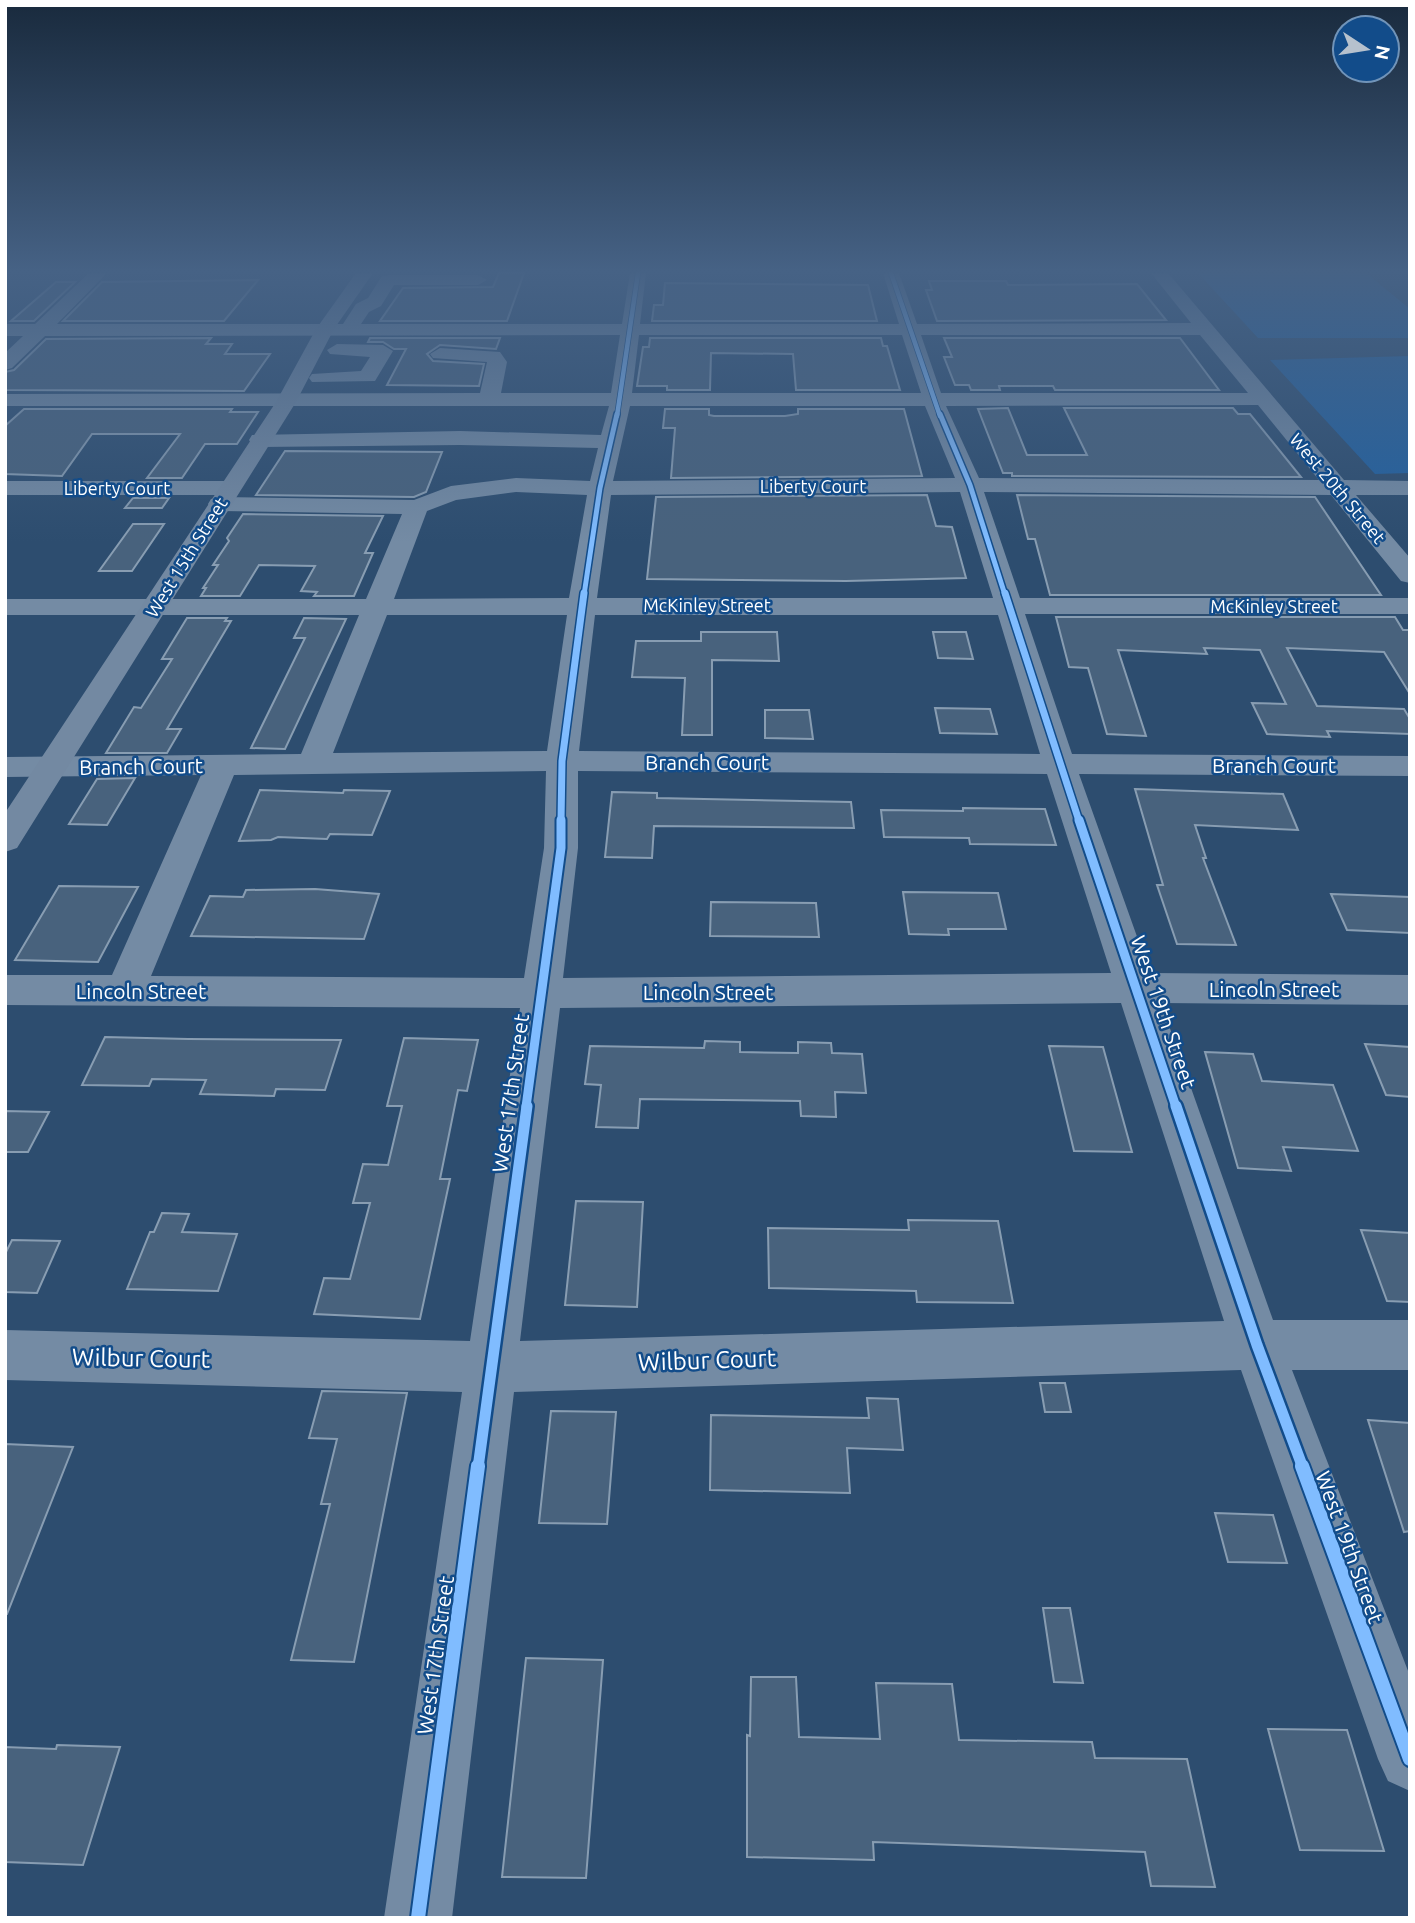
<svg xmlns="http://www.w3.org/2000/svg" width="1415" height="1923" font-family="Ubuntu,sans-serif">
	<rect width="100%" height="100%" fill="#2d4d6f"/>
	<!-- green -->
	<path fill="#2261a0" d="M1198,273H1366L1410,309V338H1258Z
		M1410,356V473L1375,474L1270,360Z"/>
	<!-- building -->
	<path fill="#48627d" stroke="#889db2" stroke-width="2" d="M499,273H524L507,321H380L403,288L493,287Z
		M258,280L224,321H63L102,282Z
		M929,281H1006L1008,285L1137,284L1166,320L937,321L926,290H932Z
		M56,282H75L34,321H11Z
		M665,283L868,285L877,321H652L654,305H663Z
		M211,338L206,344H232L225,354H270L244,391L5,390V372L14,370L46,339Z
		M370,338H500L496,349L440,345L427,354L433,361L484,364L479,386L387,385L406,349H394L383,342H368Z
		M650,338H881L883,346H887L900,390H796L793,354L711,353L710,390H667V386H637L643,347H649Z
		M944,338H1180L1219,390H1055L1053,386H999L1000,390H971L969,385H955L944,357H952Z
		M1008,408L1027,455H1087L1064,408H1233L1238,414H1250L1301,477L1012,476V473H1003L978,409Z
		M24,409H232L230,412H258L237,444H205L182,478H147L180,434H92L62,476L5,474V426Z
		M665,409H709V415L714,416H785L798,414V409H904L922,476L671,478L675,428H663Z
		M285,451L442,452L426,492L414,497L256,495Z
		M927,495L936,526L952,527L966,578L846,581L647,579L656,497Z
		M1017,495L1315,497L1381,595H1050L1035,539H1028Z
		M133,498H169L162,508H125Z
		M243,514L383,516L365,553H373L354,596H314L317,592L301,591L315,566L259,565L240,596H201L206,588H203L218,565H213L229,541L227,538Z
		M133,524H164L132,571H99Z
		M1056,617H1395L1403,630H1410V694L1384,652L1287,648L1317,706L1404,709L1410,719V734L1327,731L1330,737L1267,734L1252,703L1286,704L1260,650L1204,648L1207,654L1118,650L1146,736L1107,734L1088,668L1069,667Z
		M187,618H227L225,621H231L167,729H181L167,753H106L134,707L141,708L172,659H162Z
		M304,618L346,619L285,749L251,748L305,638H294Z
		M701,632H777L779,661L712,660V735H682L685,678L632,677L636,641H701Z
		M933,632H966L973,659L938,658Z
		M935,708L990,709L997,734L940,733Z
		M765,710H809L813,739L765,738Z
		M135,778L107,825L69,824L97,779Z
		M1135,789L1283,794L1298,830L1195,825L1206,858H1203L1236,945L1177,944L1157,885H1163Z
		M260,790L343,793L344,790L390,791L372,835L330,834L327,839L278,837L271,840L239,841Z
		M612,792L657,793V798L851,802L854,828L654,826L652,858L605,857Z
		M963,808L1045,809L1056,845L970,844L969,838L884,837L881,810L963,811Z
		M59,886L138,887L98,962L15,960Z
		M315,889L379,894L364,939L191,936L210,896L243,897L246,890Z
		M903,892L998,893L1006,929H948L949,935L909,934Z
		M1331,894L1410,897V933L1347,930Z
		M711,902L816,903L819,937L710,936Z
		M105,1037L188,1039L341,1040L325,1090L276,1089L274,1096L200,1094L206,1080L152,1079L149,1086L82,1085Z
		M404,1038L478,1040L467,1091L458,1090L440,1179H450L420,1319L314,1314L324,1278L350,1279L370,1203H353L363,1164L388,1165L402,1106H387Z
		M705,1041L740,1042V1052L798,1053V1042L831,1043L832,1053L862,1054L866,1093L835,1092L836,1117L801,1116L800,1101L640,1099L638,1128L596,1127L601,1085L585,1084L590,1046L704,1048Z
		M1365,1044L1410,1047V1097L1386,1095Z
		M1049,1046L1103,1047L1132,1152L1074,1151Z
		M1205,1052L1253,1054L1262,1081L1333,1085L1358,1151L1283,1147L1291,1171L1238,1168Z
		M5,1111L49,1112L28,1152H5Z
		M576,1201L643,1202L637,1307L565,1305Z
		M162,1213L189,1214L182,1232L237,1234L218,1291L127,1289L150,1232H154Z
		M908,1220L998,1221L1013,1303L917,1302L916,1291L769,1288L768,1228L909,1230Z
		M1361,1230L1410,1233V1302L1387,1301Z
		M12,1240L60,1241L37,1293L5,1292V1254Z
		M1040,1383H1065L1071,1412H1045Z
		M322,1391L407,1393L354,1662L291,1660L330,1504H321L337,1439L309,1438Z
		M867,1398L898,1399L903,1450L847,1448L850,1493L710,1490L711,1415L869,1418Z
		M551,1411L616,1412L607,1524L539,1523Z
		M1368,1420L1410,1423V1531L1404,1532Z
		M5,1444L73,1447L7,1614H5Z
		M1215,1513L1273,1515L1287,1563L1228,1562Z
		M1043,1608H1070L1083,1683L1054,1682Z
		M526,1658L603,1660L586,1878L502,1877Z
		M751,1677H796L799,1737L880,1739L876,1683L952,1684L959,1740L1092,1742L1095,1758L1187,1759L1215,1887L1151,1886L1145,1852L873,1842L874,1860L747,1857V1735L750,1736Z
		M1268,1729L1347,1730L1384,1851L1300,1850Z
		M57,1745L120,1747L83,1865L5,1862V1747L56,1749Z"/>
	<g fill="none" stroke-linecap="round" stroke-linejoin="round">
		<!-- minor -->
		<path fill="#748ba4" fill-rule="evenodd" d="M89,273H107L57,324H343L356,304L368,298L382,276L388,275H478L487,280L478,285H394L381,306L369,312L361,324H622L630,273H646L640,324H899L883,273H899L917,324L1191,323L1151,273H1168L1344,480L1410,481V495H1356L1410,558V583L1401,581L1331,495L984,492L1020,598H1410V614H1025L1072,754L1410,756V776L1079,774L1150,973L1410,975V1005L1161,1003L1273,1320H1410V1370H1292L1410,1676V1791L1388,1781L1378,1759L1241,1370L514,1392L452,1918H384L462,1392L5,1380V1330L470,1341L520,1008L5,1005V975H112L201,775L5,777V757L301,754L359,615H5V599H366L402,514L220,511L211,509L208,504L211,499L220,497L414,500L451,486L516,478L590,481L598,448L460,445L260,447L252,445L249,440L252,435L460,431L601,435L609,406H5V394L480,393L487,362L433,358L430,354L440,348L500,352L507,362L501,393H611L620,335L45,336L12,368L5,370V353L23,336H5V324H35ZM639,335H902L921,393H632ZM921,335H1200L1248,393H941ZM1258,405L1319,480L979,478L946,406ZM630,406H925L955,478L613,481ZM516,492L587,495L569,598L394,599L427,511L456,500ZM960,492L993,598H597L611,495ZM387,615H567L547,751L333,753ZM595,615H998L1040,754L579,751ZM546,771L544,848L524,978L151,976L234,775ZM578,771L1047,774L1111,973L563,978L578,848ZM1121,1003L1224,1321L520,1341L560,1008Z
			M337,344L383,345L393,351L375,381L312,382L309,378L312,374L361,371L370,357L330,354L327,350Z
			M5,481H229L237,483L241,488L237,493L229,495H5Z"/>
		<!-- major -->
		<path fill="#7389a2" fill-rule="evenodd" d="M356,273H373L334,329L296,402L17,848L5,852V813L276,402L316,329Z"/>
		<!-- cycleway-far5 casing -->
		<g stroke="#124c8a" stroke-width="6">
			<path id="cycleway-far5" d="M891,273L940,416
				M617,416L638,273"/>
		</g>
		<!-- cycleway-far4 casing -->
		<g stroke="#124c8a" stroke-width="8">
			<path id="cycleway-far4" d="M940,414L970,485L1005,595
				M584,595L600,488L617,414"/>
		</g>
		<!-- cycleway-far3 casing -->
		<g stroke="#124c8a" stroke-width="10">
			<path id="cycleway-far3" d="M1005,593L1079,821
				M561,821L562,761L584,593"/>
		</g>
		<!-- cycleway-far2 casing -->
		<g stroke="#124c8a" stroke-width="13">
			<path id="cycleway-far2" d="M1079,820L1176,1107
				M526,1107L561,848V820"/>
		</g>
		<!-- cycleway-far1 casing -->
		<g stroke="#124c8a" stroke-width="16">
			<path id="cycleway-far1" d="M1176,1106L1257,1345L1303,1468
				M478,1468L527,1106"/>
		</g>
		<!-- cycleway casing -->
		<g stroke="#124c8a" stroke-width="18">
			<path id="cycleway" d="M1302,1466L1410,1759
				M418,1918L478,1466"/>
		</g>
		<!-- cycleway-far5 -->
		<use href="#cycleway-far5" stroke="#80bcff" stroke-width="4.5"/>
		<!-- cycleway-far4 -->
		<use href="#cycleway-far4" stroke="#80bcff" stroke-width="5"/>
		<!-- cycleway-far3 -->
		<use href="#cycleway-far3" stroke="#80bcff" stroke-width="7"/>
		<!-- cycleway-far2 -->
		<use href="#cycleway-far2" stroke="#80bcff" stroke-width="9"/>
		<!-- cycleway-far1 -->
		<use href="#cycleway-far1" stroke="#80bcff" stroke-width="11"/>
		<!-- cycleway -->
		<use href="#cycleway" stroke="#80bcff" stroke-width="14"/>
	</g>
	<!-- sky -->
	<linearGradient id="sky" x2="0" y2="1"><stop stop-color="#192a3d"/><stop offset="0.5" stop-color="#466285"/><stop offset="1" stop-color="#466285" stop-opacity="0"/></linearGradient>
	<rect width="1415" height="542" fill="url(#sky)"/>
	<g text-anchor="middle" dominant-baseline="central" stroke-width="5" stroke-linejoin="round" paint-order="stroke">
		<!-- far-street labels -->
		<g font-size="18" fill="#fff" stroke="#124c8a">
			<text x="813" y="486">Liberty Court</text>
			<text x="117" y="488">Liberty Court</text>
			<text transform="translate(1338 488) rotate(50)">West 20th Street</text>
			<text transform="translate(186 557) rotate(-58)">West 15th Street</text>
			<text x="707" y="605">McKinley Street</text>
			<text x="1274" y="606">McKinley Street</text>
		</g>
		<!-- street labels -->
		<g font-size="21" fill="#fff" stroke="#124c8a">
			<text x="707" y="762">Branch Court</text>
			<text x="1274" y="765">Branch Court</text>
			<text transform="translate(141 766) rotate(-1)">Branch Court</text>
			<text x="1274" y="989">Lincoln Street</text>
			<text x="141" y="991">Lincoln Street</text>
			<text x="708" y="992">Lincoln Street</text>
			<text transform="translate(1164 1012) rotate(71)">West 19th Street</text>
			<text transform="translate(510 1093) rotate(-82)">West 17th Street</text>
			<text transform="translate(1350 1547) rotate(70)">West 19th Street</text>
			<text transform="translate(435 1655) rotate(-82)">West 17th Street</text>
		</g>
		<!-- near-street labels -->
		<g font-size="24" fill="#fff" stroke="#124c8a">
			<text transform="translate(141 1358) rotate(1)">Wilbur Court</text>
			<text transform="translate(707 1360) rotate(-2)">Wilbur Court</text>
		</g>
	</g>
	<!-- border -->
	<rect width="1415" height="1923" fill="none" stroke="#ffffff" stroke-width="14"/>
	<!-- north arrow -->
	<g transform="translate(1366 49) rotate(102)"><circle r="33" fill="#124c8a" stroke="#7194b9" stroke-width="2"/>
	<path d="M0-5L12 26L0 18L-12 26Z" fill="#b6c1cd"/>
	<text y="-10" font-size="19" font-weight="bold" text-anchor="middle" fill="#ffffff">N</text>
	</g>
</svg>
